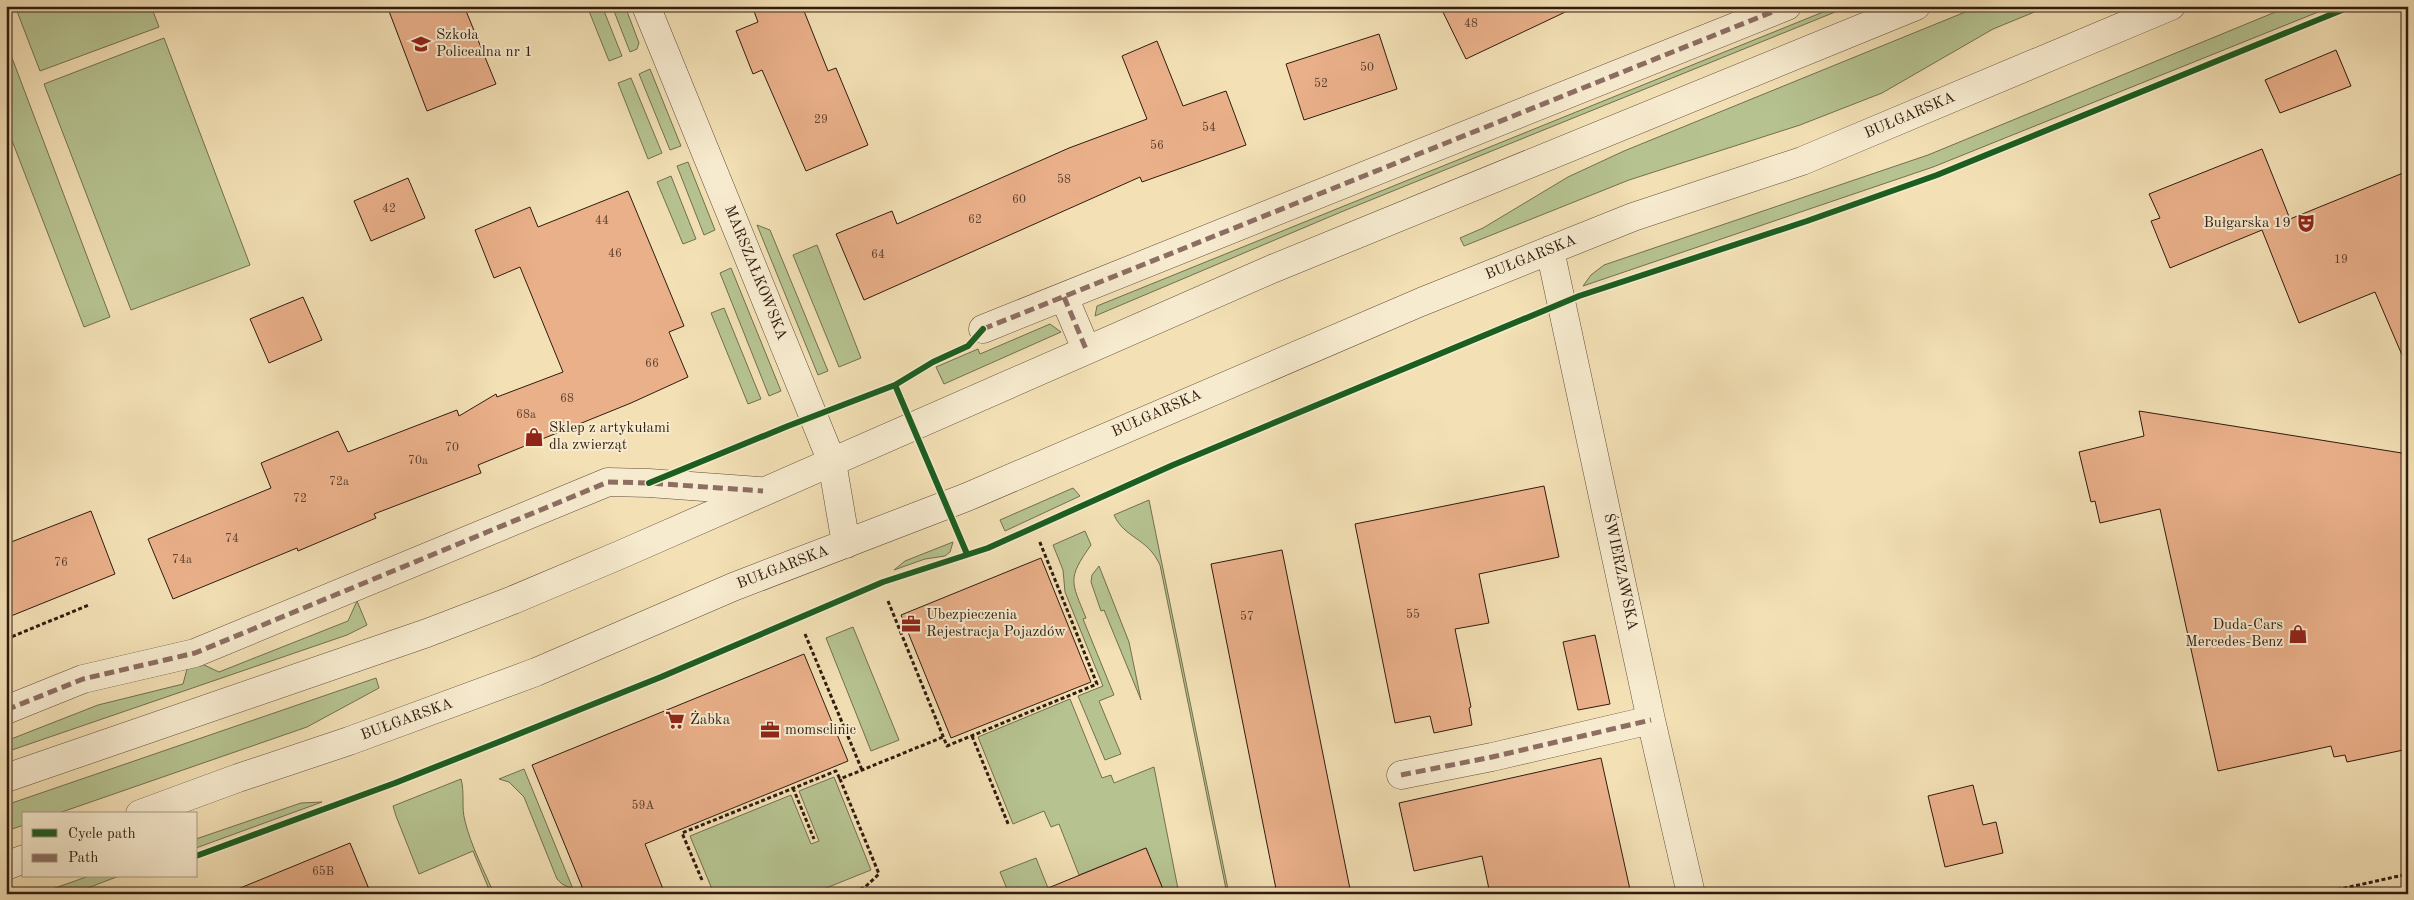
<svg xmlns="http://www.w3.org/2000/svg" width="2414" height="900" font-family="'Old Standard TT',serif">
	<rect width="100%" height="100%" fill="#f3e0b5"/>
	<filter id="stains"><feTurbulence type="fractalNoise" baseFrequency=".004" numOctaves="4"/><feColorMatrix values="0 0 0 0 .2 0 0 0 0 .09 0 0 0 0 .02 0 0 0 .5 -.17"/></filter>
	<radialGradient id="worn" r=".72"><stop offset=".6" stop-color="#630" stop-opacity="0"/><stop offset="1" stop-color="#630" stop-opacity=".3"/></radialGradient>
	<!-- green -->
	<path fill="#b6c391" stroke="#736f50" d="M15,6H151L159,27L40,71Z
		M587,6H602L622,56L609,61Z
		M612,6H625L639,43L637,49L630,52Z
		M1838,6H1850L1341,212L1095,316L1097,306Z
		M1980,6H2049L1993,29L1882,93L1800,125L1629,180L1464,246L1460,238L1483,228L1568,177L1624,151Z
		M2290,6H2333L1933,167L1583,286L1591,275L1604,265L1928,155Z
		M164,38L250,265L131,310L44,84Z
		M6,42L110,317L84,327L6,125Z
		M650,69L681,146L670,150L639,74Z
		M631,78L662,153L648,159L618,83Z
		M688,162L715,230L704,235L677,166Z
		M671,176L696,239L683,244L657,182Z
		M757,225L770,230L828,371L818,375Z
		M817,245L861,358L839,367L793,255Z
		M731,268L781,391L769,396L720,273Z
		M724,308L761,399L748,404L711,313Z
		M1050,324L1061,332L944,384L936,367L978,349L980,354Z
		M1073,488L1080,496L1005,531L1000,520Z
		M1149,500L1229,894H1227L1160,565C1147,537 1125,539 1114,515Z
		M1085,531L1091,545C1067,579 1071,581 1086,618L1083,619L1114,695L1099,701L1121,754L1105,760L1078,696L1103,686L1065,592L1063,570L1053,545Z
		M953,542L950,552L945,556L925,559L894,570L905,561Z
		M1099,566L1129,642L1141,700L1104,610L1101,611L1091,582L1092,575Z
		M357,601L367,625L347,635L6,752V741L98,705L183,684L187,669L202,664L219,672L348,621Z
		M853,627L899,740L871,751L826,638Z
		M376,678L379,688L307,727L56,814H24V825L6,831V805Z
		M1070,699L1102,778L1111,775L1114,783L1154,767L1179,894H1165L1146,848L1079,875L1059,824L1051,827L1044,811L1013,824L978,737Z
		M524,769L573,889L562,884L557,879L524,797L509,782L499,779Z
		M834,777L871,870L811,894H714L690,836L791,795L811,844L819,841L799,791Z
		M461,779C465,793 461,807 465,821C471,846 484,870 494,894H491L473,851L419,874L396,816L393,806Z
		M322,802L196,848V839L301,803Z
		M1036,858L1048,888L1033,894H1009L1000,872Z
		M89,876H119L72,894H38Z"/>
	<!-- building -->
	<path fill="#eab08a" stroke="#301b10" d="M387,6H464L496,84L427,111Z
		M752,6H802L828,71L836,68L868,145L806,171L762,70L753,74L736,31L758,22Z
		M1440,6H1578L1466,59Z
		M1379,34L1397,89L1304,120L1286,64Z
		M1157,41L1183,106L1226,91L1246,145L1142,182L1140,177L864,300L836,234L892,211L897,224L1069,148L1147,119L1122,56Z
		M2336,50L2351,86L2280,113L2265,80Z
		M2262,149L2290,219L2408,171V369L2375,292L2299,323L2262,230L2170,268L2151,221L2160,218L2149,194Z
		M408,178L425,218L371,241L354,201Z
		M628,191L684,326L669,332L688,377L631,403L478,465L481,473L374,514L376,518L298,551L297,548L173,599L148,539L271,488L261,463L338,431L348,452L457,410L459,416L496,394L497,397L563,372L520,267L494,278L475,230L530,207L538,227Z
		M303,297L322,340L269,363L250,319Z
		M2139,411L2408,454V749L2347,762L2345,755L2334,757L2331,746L2218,771L2160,509L2100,523L2095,501L2091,502L2079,452L2144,436Z
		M1544,486L1559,557L1479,574L1489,623L1455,629L1471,707L1469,708L1472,725L1434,733L1430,716L1395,723L1355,524Z
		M91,511L115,574L6,618V544Z
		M1282,550L1351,894H1277L1211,564Z
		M1041,558L1091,682L951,738L901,615Z
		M1595,635L1610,704L1578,710L1563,642Z
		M804,654L848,761L645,844L665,894H585L532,765Z
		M1601,758L1631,894H1490L1482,856L1414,871L1399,803Z
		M1973,785L1983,825L1996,822L2003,853L1945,867L1928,796Z
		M350,843L371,894H228V893Z
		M1146,848L1165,894H1036V893Z"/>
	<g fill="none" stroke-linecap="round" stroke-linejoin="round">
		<!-- minor casing -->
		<g stroke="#614c39" stroke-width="29">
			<path id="minor" d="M646,6L832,462L846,544
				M1550,250L1651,720L1691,894
				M1064,297L1086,349
				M983,329L1787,6
				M6,710L83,679L195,653L608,482L649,483L759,491
				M1401,775L1492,757L1651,720
				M6,778L427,633L513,600L622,554L1272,269L1916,6
				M140,814L238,778L349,741L536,672L733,587L967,497L1421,302L1633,217L1802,161L2171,6
				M6,866L24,859"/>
		</g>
		<!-- path -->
		<path stroke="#301b10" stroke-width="3" stroke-dasharray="4 2.5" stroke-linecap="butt" d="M6,430L11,428
			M888,601L947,746L1097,684L1039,540
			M805,634L862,770
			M6,639L89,605
			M972,736L1009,826
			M793,788L814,839
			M702,880L682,833L836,771L840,779
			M848,894L865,887L879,874L840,779L943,737
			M2318,894L2408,874"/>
		<!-- minor -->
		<use href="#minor" stroke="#f7ebcf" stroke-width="28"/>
		<!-- quiet -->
		<path stroke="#8d6e63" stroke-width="5" stroke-dasharray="10 5" stroke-linecap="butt" d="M1064,297L1086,349
			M983,329L1787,6
			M6,710L83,679L195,653L608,482L649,483L763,491
			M1401,775L1492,757L1651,720"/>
		<!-- cycleway casing -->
		<g stroke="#f7ebcf" stroke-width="9">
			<path id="cycleway" d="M895,385L967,554
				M649,483L788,426L895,385L933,362L968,346L983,329
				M196,856L395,783L476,751L661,677L883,582L988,548L1173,465L1579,296L1807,221L1937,175L2352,6"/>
		</g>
		<!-- cycleway -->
		<use href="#cycleway" stroke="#1b5e20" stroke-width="6"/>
	</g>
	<!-- icons -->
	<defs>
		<g id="school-bare" transform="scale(1.5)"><path d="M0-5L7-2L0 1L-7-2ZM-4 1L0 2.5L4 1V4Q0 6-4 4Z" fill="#8f2418" stroke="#f7ebcf" stroke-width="2.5" paint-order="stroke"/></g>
		<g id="theatre-bare" transform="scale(1.5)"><path d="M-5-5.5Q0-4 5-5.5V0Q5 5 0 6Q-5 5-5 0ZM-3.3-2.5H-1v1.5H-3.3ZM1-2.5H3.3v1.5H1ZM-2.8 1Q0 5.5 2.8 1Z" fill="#8f2418" stroke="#f7ebcf" stroke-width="2.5" paint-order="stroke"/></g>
		<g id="shop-bare" transform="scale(1.5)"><path d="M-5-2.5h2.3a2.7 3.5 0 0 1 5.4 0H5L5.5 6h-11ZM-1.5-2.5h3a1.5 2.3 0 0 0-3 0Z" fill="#8f2418" stroke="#f7ebcf" stroke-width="2.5" paint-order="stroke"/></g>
		<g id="office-bare" transform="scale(1.5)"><path d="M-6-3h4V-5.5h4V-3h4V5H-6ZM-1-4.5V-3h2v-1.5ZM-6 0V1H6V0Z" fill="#8f2418" stroke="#f7ebcf" stroke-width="2.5" paint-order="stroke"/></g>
		<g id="supermarket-bare" transform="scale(1.5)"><path d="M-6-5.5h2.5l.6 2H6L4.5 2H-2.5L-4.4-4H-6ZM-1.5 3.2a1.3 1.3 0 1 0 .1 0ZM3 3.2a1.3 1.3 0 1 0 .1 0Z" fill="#8f2418" stroke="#f7ebcf" stroke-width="2.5" paint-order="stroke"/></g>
	</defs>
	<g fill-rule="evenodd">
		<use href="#school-bare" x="421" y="44"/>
		<use href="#theatre-bare" x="2306" y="223"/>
		<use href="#shop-bare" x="534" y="437"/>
		<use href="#office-bare" x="911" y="624"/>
		<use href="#shop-bare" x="2298" y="634"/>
		<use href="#supermarket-bare" x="675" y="720"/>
		<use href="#office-bare" x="770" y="730"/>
	</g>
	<g text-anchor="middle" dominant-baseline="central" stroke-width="4" stroke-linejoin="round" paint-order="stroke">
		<!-- number labels -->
		<g font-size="12" fill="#5e402e">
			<text x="1471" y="24">48</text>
			<text x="1367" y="68">50</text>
			<text x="1321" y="84">52</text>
			<text x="821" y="120">29</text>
			<text x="1209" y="128">54</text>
			<text x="1157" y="146">56</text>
			<text x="1064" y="180">58</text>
			<text x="1019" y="200">60</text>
			<text x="389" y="209">42</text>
			<text x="975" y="220">62</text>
			<text x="602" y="221">44</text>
			<text x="615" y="254">46</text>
			<text x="878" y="255">64</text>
			<text x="2341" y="260">19</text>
			<text x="652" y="364">66</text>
			<text x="567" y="399">68</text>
			<text x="526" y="415">68a</text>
			<text x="452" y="448">70</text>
			<text x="418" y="461">70a</text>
			<text x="339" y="482">72a</text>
			<text x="300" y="499">72</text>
			<text x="232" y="539">74</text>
			<text x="182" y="560">74a</text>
			<text x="61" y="563">76</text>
			<text x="1413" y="615">55</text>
			<text x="1247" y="617">57</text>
			<text x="643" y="806">59A</text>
			<text x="323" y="872">65B</text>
		</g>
		<!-- poi labels -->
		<g font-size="15" fill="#301b10" stroke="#f7ebcf" text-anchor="start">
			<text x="436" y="35">Szkoła<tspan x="436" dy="17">Policealna nr 1</tspan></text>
			<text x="2291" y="223" text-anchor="end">Bułgarska 19</text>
			<text x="549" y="428">Sklep z artykułami<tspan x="549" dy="17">dla zwierząt</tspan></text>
			<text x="926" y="615">Ubezpieczenia<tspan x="926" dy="17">Rejestracja Pojazdów</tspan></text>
			<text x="2283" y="625" text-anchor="end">Duda-Cars<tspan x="2283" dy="17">Mercedes-Benz</tspan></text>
			<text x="690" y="720">Żabka</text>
			<text x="785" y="730">momsclinic</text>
		</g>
		<!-- street labels -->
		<g font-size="15" fill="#301b10" stroke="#f7ebcf">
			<text transform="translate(1910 116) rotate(-23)">BUŁGARSKA</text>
			<text transform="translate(1531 258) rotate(-22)">BUŁGARSKA</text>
			<text transform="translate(755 273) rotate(68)">MARSZAŁKOWSKA</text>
			<text transform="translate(1157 414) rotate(-24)">BUŁGARSKA</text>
			<text transform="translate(783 568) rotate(-21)">BUŁGARSKA</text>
			<text transform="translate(1620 572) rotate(78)">ŚWIERZAWSKA</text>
			<text transform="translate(407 720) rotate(-20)">BUŁGARSKA</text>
		</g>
	</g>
	<!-- margin -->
	<rect width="2414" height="900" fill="none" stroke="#f3e0b5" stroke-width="25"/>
	<rect x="8" y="8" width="2399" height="885" fill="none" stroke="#301b10" stroke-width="2.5"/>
	<rect x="12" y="12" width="2389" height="875" fill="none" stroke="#301b10"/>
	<!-- legend -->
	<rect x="22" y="812" width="175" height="65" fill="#f7ebcf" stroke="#a79883"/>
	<rect x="32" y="829" width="25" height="8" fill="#1b5e20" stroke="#a79883"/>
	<text x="68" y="838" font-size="15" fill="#301b10">Cycle path</text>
	<rect x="32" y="854" width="25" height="8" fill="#8d6e63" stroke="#a79883"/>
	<text x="68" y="862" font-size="15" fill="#301b10">Path</text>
	<rect width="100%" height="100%" filter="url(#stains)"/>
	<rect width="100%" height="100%" fill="url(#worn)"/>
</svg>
